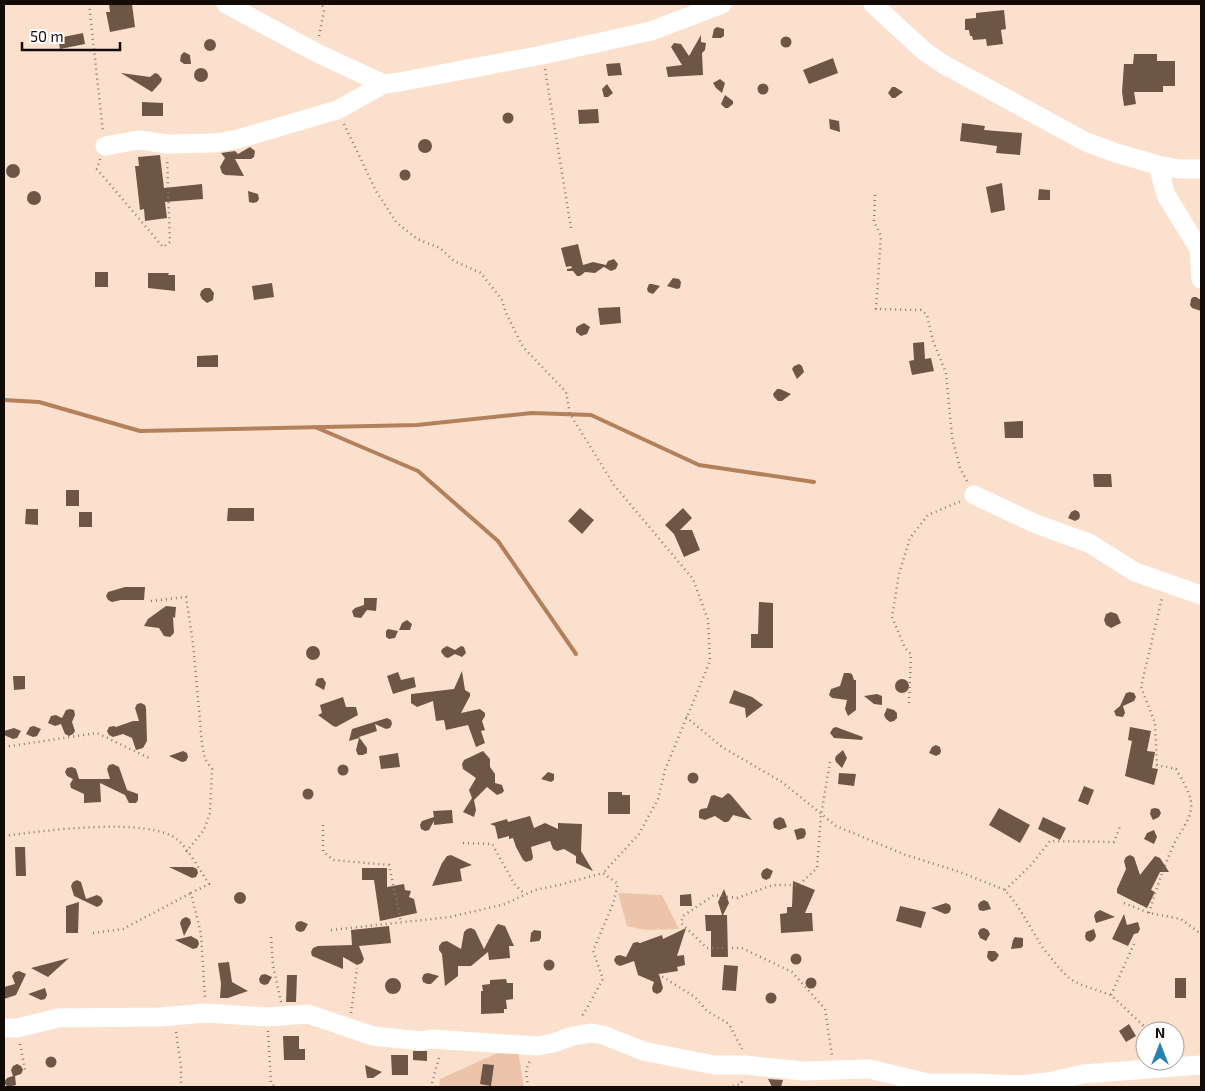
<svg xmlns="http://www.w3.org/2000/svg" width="1205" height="1091" font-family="'Exo 2',sans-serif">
	<rect width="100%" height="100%" fill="#fce0ce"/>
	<!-- green -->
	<path fill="#ebc4aa" d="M618,893L662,895L679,929L645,930L627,926Z
		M517,1044L524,1087H439L440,1079Z"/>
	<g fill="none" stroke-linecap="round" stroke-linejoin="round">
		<!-- stream -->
		<path stroke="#b3805c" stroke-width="4" d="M4,400L39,402L140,431L417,425L532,413L591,415L699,465L814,482
			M315,427L418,471L498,541L576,654"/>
	</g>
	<!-- building -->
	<path fill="#6d5646" d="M109,4H132L135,27L110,32L106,12H110Z
		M1004,10L1006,29L1001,30L1003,44L987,46L986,39L973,40L972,36H970L969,30H965V19L976,18V13Z
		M717,27L724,29V36L721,38H712L714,29Z
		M83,33L85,44L60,49L58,38Z
		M701,35V42L706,43L705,50L702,53L703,75L668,77L666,67L682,65L671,47L674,43L681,44L689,56Z
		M780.5 42a5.5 5.5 0 1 1 11 0a5.5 5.5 0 1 1-11 0Z
		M204 45a6 6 0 1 1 12 0a6 6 0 1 1-12 0Z
		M184,52L190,55L191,64H184L180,61L181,55Z
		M1134,54H1157V61H1175V86H1163V92H1134L1136,104L1124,106L1122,92L1124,64H1133Z
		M833,58L838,73L809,84L803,70Z
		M620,63L622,75L608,76L606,64Z
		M194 75a7 7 0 1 1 14 0a7 7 0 1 1-14 0Z
		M121,73L150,77L155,73L158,74L162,79L161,82L152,92Z
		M720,79L725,83L722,93L716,88L713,83Z
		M757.5 89a5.5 5.5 0 1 1 11 0a5.5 5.5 0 1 1-11 0Z
		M607,84L613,93L608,97H604L602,89Z
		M892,87H895L903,92L895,98H892L888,93Z
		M725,95L733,101V104L728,108H725L721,104Z
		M142,102L163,103V116H142Z
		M598,109L599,123L579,124L578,110Z
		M502.5 118a5.5 5.5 0 1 1 11 0a5.5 5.5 0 1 1-11 0Z
		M829,119L839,121L840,132L830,129Z
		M962,123L985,126L984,130L1022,133L1020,155L996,153L997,146L960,141Z
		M418 146a7 7 0 1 1 14 0a7 7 0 1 1-14 0Z
		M250,147L255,151L254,157L251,159H235L244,176L225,175L222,173L220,167L225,158L221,153L235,151L238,154Z
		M160,155L164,188L202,184L203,199L165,202L167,218L145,221L144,209L140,210L135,166H139L138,157Z
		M6 171a7 7 0 1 1 14 0a7 7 0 1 1-14 0Z
		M399.5 175a5.5 5.5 0 1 1 11 0a5.5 5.5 0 1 1-11 0Z
		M1002,183L1005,210L991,213L986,187Z
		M1039,189L1050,190V200H1038Z
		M248,191L258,194L259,199L257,202L253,203L249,202Z
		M27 198a7 7 0 1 1 14 0a7 7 0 1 1-14 0Z
		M578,244L583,265L593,262L606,265L608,261L614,259L618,264L616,269L611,271L604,267L605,266L595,273L585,272L580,276H577L573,271H567V269L572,268L571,266L566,267L561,248Z
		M95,272H108V287H95Z
		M148,273H169L168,275H175V291L148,288Z
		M673,278L679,279L681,282L680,288L677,289L667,286Z
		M272,283L274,297L254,300L252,286Z
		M649,284H652L660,286L653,294L648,292L647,289Z
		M205,288H210L214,293L213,300L207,303L202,299L200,295L201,291Z
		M1193,297H1196L1201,300V311L1192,308L1190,305L1191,299Z
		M620,307L621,323L600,325L598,308Z
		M584,323L590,327L587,334L581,336L576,332V328L578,326Z
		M924,342L925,359L931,358L934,371L912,375L909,361L914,360L913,343Z
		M218,355V367H197V356Z
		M799,364L802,366L804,372L797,379L792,369L794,366Z
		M777,389H780L791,394L782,401H778L774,397L773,394Z
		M1023,421V438H1005L1004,422Z
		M1093,474H1111L1112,487H1094Z
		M66,490H79V506H66Z
		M228,508H254V521H227Z
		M580,508L594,520L582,534L568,521Z
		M683,508L692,518L680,530H692L700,550L684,557L674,534L665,525Z
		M26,509H38V525L25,524Z
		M1075,510L1079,512L1080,516L1079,519L1075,521L1068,518L1071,512Z
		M79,512H92V527H79Z
		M125,587H145L144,600H121L112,602L108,600L106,596L108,592Z
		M364,598H377L376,611L367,610L361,618L354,617L352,611L355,608L364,605Z
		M759,602L773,603V648H751V634H758Z
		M166,606L176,607L175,618L173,617L174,633L170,637L164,636L159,628L144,626L148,619Z
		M1111,612L1117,614L1121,623L1111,628L1106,625L1104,620L1106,614Z
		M407,620L412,624L410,630H399L402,623Z
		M388,629L398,631L395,638L389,639L386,637V631Z
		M447,646L455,650L461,646L464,647L466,653L462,657L455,654L448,658L445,657L441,652L442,649Z
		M306 653a7 7 0 1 1 14 0a7 7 0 1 1-14 0Z
		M462,671L465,690L470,693V696L461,713L480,709L485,713V716L482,721L485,730L481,731L485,743L476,747L468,725L446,730L444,720L436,721L433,701L417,707L411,703V694L454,689Z
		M398,672L401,680L414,677L416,687L393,694L387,676Z
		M844,673H849L852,674L854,680H856V710L848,716L845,709L847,700L832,698L829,695L831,689L840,686Z
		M13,676H25V689L14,690Z
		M320,678H323L326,683L324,690L315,685L317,679Z
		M895 686a7 7 0 1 1 14 0a7 7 0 1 1-14 0Z
		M734,690L752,697L763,705L746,718L745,708L729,703Z
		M1130,692L1134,693L1136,697L1134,701L1123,706L1125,713L1123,717L1116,716L1114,711L1120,706L1126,693Z
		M877,694L882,696V705L874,704L864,696Z
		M343,697L346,707H356L358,715L336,727L333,726L318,715L322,713L320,705Z
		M141,703L145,705L146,708L147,741L143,748L136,750L132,738L123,734L113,737L109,735L107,731L109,727L114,726L116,727L133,721H139L135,708L137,704Z
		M887,708L894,710L897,713V718L894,721L890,722L886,719L884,715Z
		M70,709L74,710L75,715L72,722L75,731L73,734L69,736L65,734L61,724L55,726L48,723L51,716L56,715L62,718L66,710Z
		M387,718L391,720L392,724L390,728L386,729L375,724L377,731L359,737L367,748V753L363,755H358L356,750L359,738L349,741L352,729Z
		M34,726L41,729L37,736L33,737L26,734L30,727Z
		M836,727L863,737L862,740L834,738L830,733L833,728Z
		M1130,727L1151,731L1147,751L1155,752L1152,768L1158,769L1154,785L1125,776L1132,741L1128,740Z
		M14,728L21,731L17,738L13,739L4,735V731Z
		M936,745L940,747L941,751L940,754L936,756L929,753L932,747Z
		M843,750L847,758L842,768L836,762L835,759L836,756Z
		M183,751L187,753L188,757L186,761L182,762L169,756Z
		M483,751L490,759V767L495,774V783L502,785L504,791L502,793L497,795L487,787L474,800L476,810L474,817L463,812L472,798L469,790L476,778L463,769L462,764L464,760Z
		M398,753L400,767L381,769L379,756Z
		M113,764L119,767L127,790L138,794V800L136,803H129L125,795L100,783L101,802L84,803V794L71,788L70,784L73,779L67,776L65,772L67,768L72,767L76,769L79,779H110L107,769L109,765Z
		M337.5 770a5.5 5.5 0 1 1 11 0a5.5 5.5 0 1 1-11 0Z
		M548,772L554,774V780L551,782L541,779Z
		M687.5 778a5.5 5.5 0 1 1 11 0a5.5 5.5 0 1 1-11 0Z
		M839,773L856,774L854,786L838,784Z
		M1084,786L1094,790L1088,805L1078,801Z
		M302.5 794a5.5 5.5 0 1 1 11 0a5.5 5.5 0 1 1-11 0Z
		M608,792H622V795H630V814H608Z
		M728,793L731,795L752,820L733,815L729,821L727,822H724L715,816L705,820L699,818V811L701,809L707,808L711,796L714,795L722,798Z
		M999,808L1030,825L1020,843L989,825Z
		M1155,808L1159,809L1161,813L1159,817L1153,820L1150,814L1151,809Z
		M452,810L453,823L434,825V821L429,830L425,831L421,829L420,825L422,821L434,817L433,811Z
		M530,816L534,828L545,823L558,829V823L582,824L581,851L593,871L576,863V856L564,849L557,851L553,849L550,841L531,847L533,857L532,860L526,862L523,860L516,847L513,838L509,839V836L498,839L495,826L490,824L507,819L508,822Z
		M780,817L784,819L787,827L779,830L774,828L773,822L775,819Z
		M1043,817L1066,828L1060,840L1038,829Z
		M801,828L805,829L806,834L804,838L797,840L794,830Z
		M1154,830L1157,837L1154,844L1144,839L1147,833Z
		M15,847H25L26,876H16Z
		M451,855L472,865L460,869L462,881L432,886L442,863L447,856Z
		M1130,855L1134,857L1140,875L1155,856L1160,858L1169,872H1160L1151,890L1155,892L1147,908L1117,893V889L1126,869L1124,861L1126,857Z
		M169,867H193L197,869L198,873L196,877L192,878Z
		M362,868H387V887L404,884L405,890L411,891L409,897L414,899L417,913L380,921L374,880H362Z
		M767,868L773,871L770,878L766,880L762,878L761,874L763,870Z
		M77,880L81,882L86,899L97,895L101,897L103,901L101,905L97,907L74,896L71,886L73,882Z
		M793,881L815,890L805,913H812L813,931L781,933L780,914L787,913V907H792Z
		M724,889L729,903L723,915H727L728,957H711V931H706L705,915H722L718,902Z
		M234 898a6 6 0 1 1 12 0a6 6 0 1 1-12 0Z
		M691,894L692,906H680V895Z
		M984,900L988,902L991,909L983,911L979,910L978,905L980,902Z
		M79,902L78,933H66V906Z
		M946,903L950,905L951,909L949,913L945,914L931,908Z
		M900,906L926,912L921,928L896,921Z
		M1100,910L1115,917L1096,923L1094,916L1096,912Z
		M1124,914L1127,925L1138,922L1140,929L1138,933L1134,934L1128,946L1112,939Z
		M186,917L190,919L191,923L184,936L180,923L182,919Z
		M301,921L308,924L304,931L300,932L296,930L295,926L297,922Z
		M498,924L505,926L514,946H509L510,958L489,960L488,952L471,966H458V976L445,986L442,954L439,950V946L442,942L447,941L461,949L464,932L467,929L471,928L475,930L484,949L496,926Z
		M389,926L391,943L359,946L364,959L362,963L357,965L343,957V969L312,956L311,952L313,948L318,946L352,945L351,930Z
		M686,928L677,956L684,955L685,965L677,967L678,971L659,974L663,988L661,992L657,994L653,992L652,988L654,982L638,975L634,961L620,966L616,964L614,960L616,956L620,955L626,957L633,943L637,942L640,943L662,935L663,939Z
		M984,928L988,930L990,934L986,941L980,938L978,933L980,929Z
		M1094,929L1096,936L1094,940L1090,942L1086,940L1085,936L1086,932Z
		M534,930L541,931V938L539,941L530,942L531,933Z
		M191,936L198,940L199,944L197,948L193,949L175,940Z
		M1015,937L1023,938V946L1021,948L1011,949L1013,940Z
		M988,951H995L999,955L996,960L992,962L989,960L987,957Z
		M790.5 959a5.5 5.5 0 1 1 11 0a5.5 5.5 0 1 1-11 0Z
		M69,958L48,977L31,968Z
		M543.5 965a5.5 5.5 0 1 1 11 0a5.5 5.5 0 1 1-11 0Z
		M229,962L232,982L248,991L228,998H220L221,984L218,963Z
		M724,965L738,966L736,991L722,990Z
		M19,971L26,974L16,995L4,999V987L15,984L12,976L15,972Z
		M428,973L439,976L431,984H427L423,982L422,978L424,974Z
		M265,974L272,977L268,984L264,985L260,983L259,979L261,975Z
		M287,975H297L296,1002H286Z
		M805.5 983a5.5 5.5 0 1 1 11 0a5.5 5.5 0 1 1-11 0Z
		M385 986a8 8 0 1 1 16 0a8 8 0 1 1-16 0Z
		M1175,978H1186V998H1175Z
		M506,979L507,983H513V999L506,1000L507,1009H504V1013L481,1014V991H483L482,985L490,984V980Z
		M45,988L47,995L45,999L41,1000L28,994Z
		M765.5 998a5.5 5.5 0 1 1 11 0a5.5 5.5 0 1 1-11 0Z
		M1129,1024L1136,1036L1126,1042L1119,1031Z
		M283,1036H299V1049H305V1060H284Z
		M413,1051H427V1061L413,1060Z
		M391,1055H408V1075H392Z
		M45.5 1062a5.5 5.5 0 1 1 11 0a5.5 5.5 0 1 1-11 0Z
		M17,1064L21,1066L23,1070L21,1074L15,1076L16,1085L8,1087L5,1084V1081L7,1078L13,1076L11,1070L13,1066Z
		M483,1064L494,1065L491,1086L480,1084Z
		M365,1065L382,1072L373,1078H367Z
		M768,1079L783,1080L781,1087H772Z"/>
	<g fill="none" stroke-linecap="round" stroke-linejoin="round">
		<!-- path -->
		<path stroke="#8c7a6e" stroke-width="2.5" stroke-dasharray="1 4" stroke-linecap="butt" d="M89,4L103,132
			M319,36L324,11L322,4
			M545,69L571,228
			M344,124L376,191L396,222L417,239L440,248L454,261L481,273L502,300L506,313L523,347L566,392L570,414L614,485L693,579L708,620L710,661L665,770L658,799L639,834L603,873
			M100,159L97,169L163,247L170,242L167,158
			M875,195L874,222L881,236L876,309L921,310L927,315L933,341L946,373L952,437L960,468L968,483
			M151,601L186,597L193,643L202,744L205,759L212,769L210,813L204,830L186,852
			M909,703L911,654L905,648L892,617L899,574L910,538L928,515L961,501
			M686,717L722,747L782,782L836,826L906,855L960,872L1005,890L1017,905L1043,948L1060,969L1070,979L1082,985L1111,995L1149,1031
			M4,747L97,733L149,758
			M830,762L821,815L817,868L799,885H773L737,898L714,895L683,916L681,923L707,948H742L792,972L825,1009L832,1056
			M323,825V851L333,860L389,865L401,922
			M4,836C41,831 150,816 178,840C187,848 202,873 209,884L191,893L201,934L205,999
			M463,843L492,844L515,885L525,894
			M1005,890L1031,865L1050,841L1114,842L1121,824
			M1124,903L1149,913L1181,919L1201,934
			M1149,913C1156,889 1164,867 1174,844C1180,832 1189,822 1191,809C1193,796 1182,780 1176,769L1157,765L1155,723L1141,687L1162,598
			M331,930L450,917L505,904L535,890L559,885L603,873L618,884L613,904L593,951L603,979L583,1015L584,1018
			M93,933L123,929L191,893
			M271,937L273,965L281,1002
			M658,974L695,997L707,1011L729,1024L742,1049
			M1111,995L1134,944
			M351,1013L357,968
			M268,1031L271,1083L275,1087
			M176,1032L181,1067V1087
			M20,1044L25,1070
			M435,1087L432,1083L440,1054
			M528,1087L526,1070L530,1060
			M728,1087L741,1084L742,1081"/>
		<!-- minor -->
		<path stroke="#fff" stroke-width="19" d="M226,4L317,53L384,84
			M873,4L924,51L943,64L1086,142L1116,153L1158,165L1179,169H1201
			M105,146L139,140L167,144L215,143L238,139L337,110L384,84L399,82L542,55L651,31L722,4
			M1158,165L1166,195L1199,249L1201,279
			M974,495L1036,524L1089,543L1135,572L1201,595
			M4,1028H17L58,1018L160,1017L206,1013L268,1017L308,1014L373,1036L421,1041L432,1039L537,1046L553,1043L573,1036L591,1033L603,1035L643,1051L714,1065H745L803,1071L869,1069L928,1083H975L1020,1085L1048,1082L1083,1074L1201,1065"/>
	</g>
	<!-- border -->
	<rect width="1205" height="1091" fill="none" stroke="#130b05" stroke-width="10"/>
	<!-- north arrow -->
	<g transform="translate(1160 1046)"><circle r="24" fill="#ffffff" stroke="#a19d9b"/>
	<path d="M0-4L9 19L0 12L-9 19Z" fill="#2881af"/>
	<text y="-8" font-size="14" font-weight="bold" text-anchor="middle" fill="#130b05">N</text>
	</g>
	<!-- scale -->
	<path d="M22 42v8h98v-8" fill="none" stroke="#130b05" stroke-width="2.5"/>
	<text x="30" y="42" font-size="15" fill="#130b05" stroke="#ffffff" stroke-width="4" paint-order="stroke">50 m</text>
</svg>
